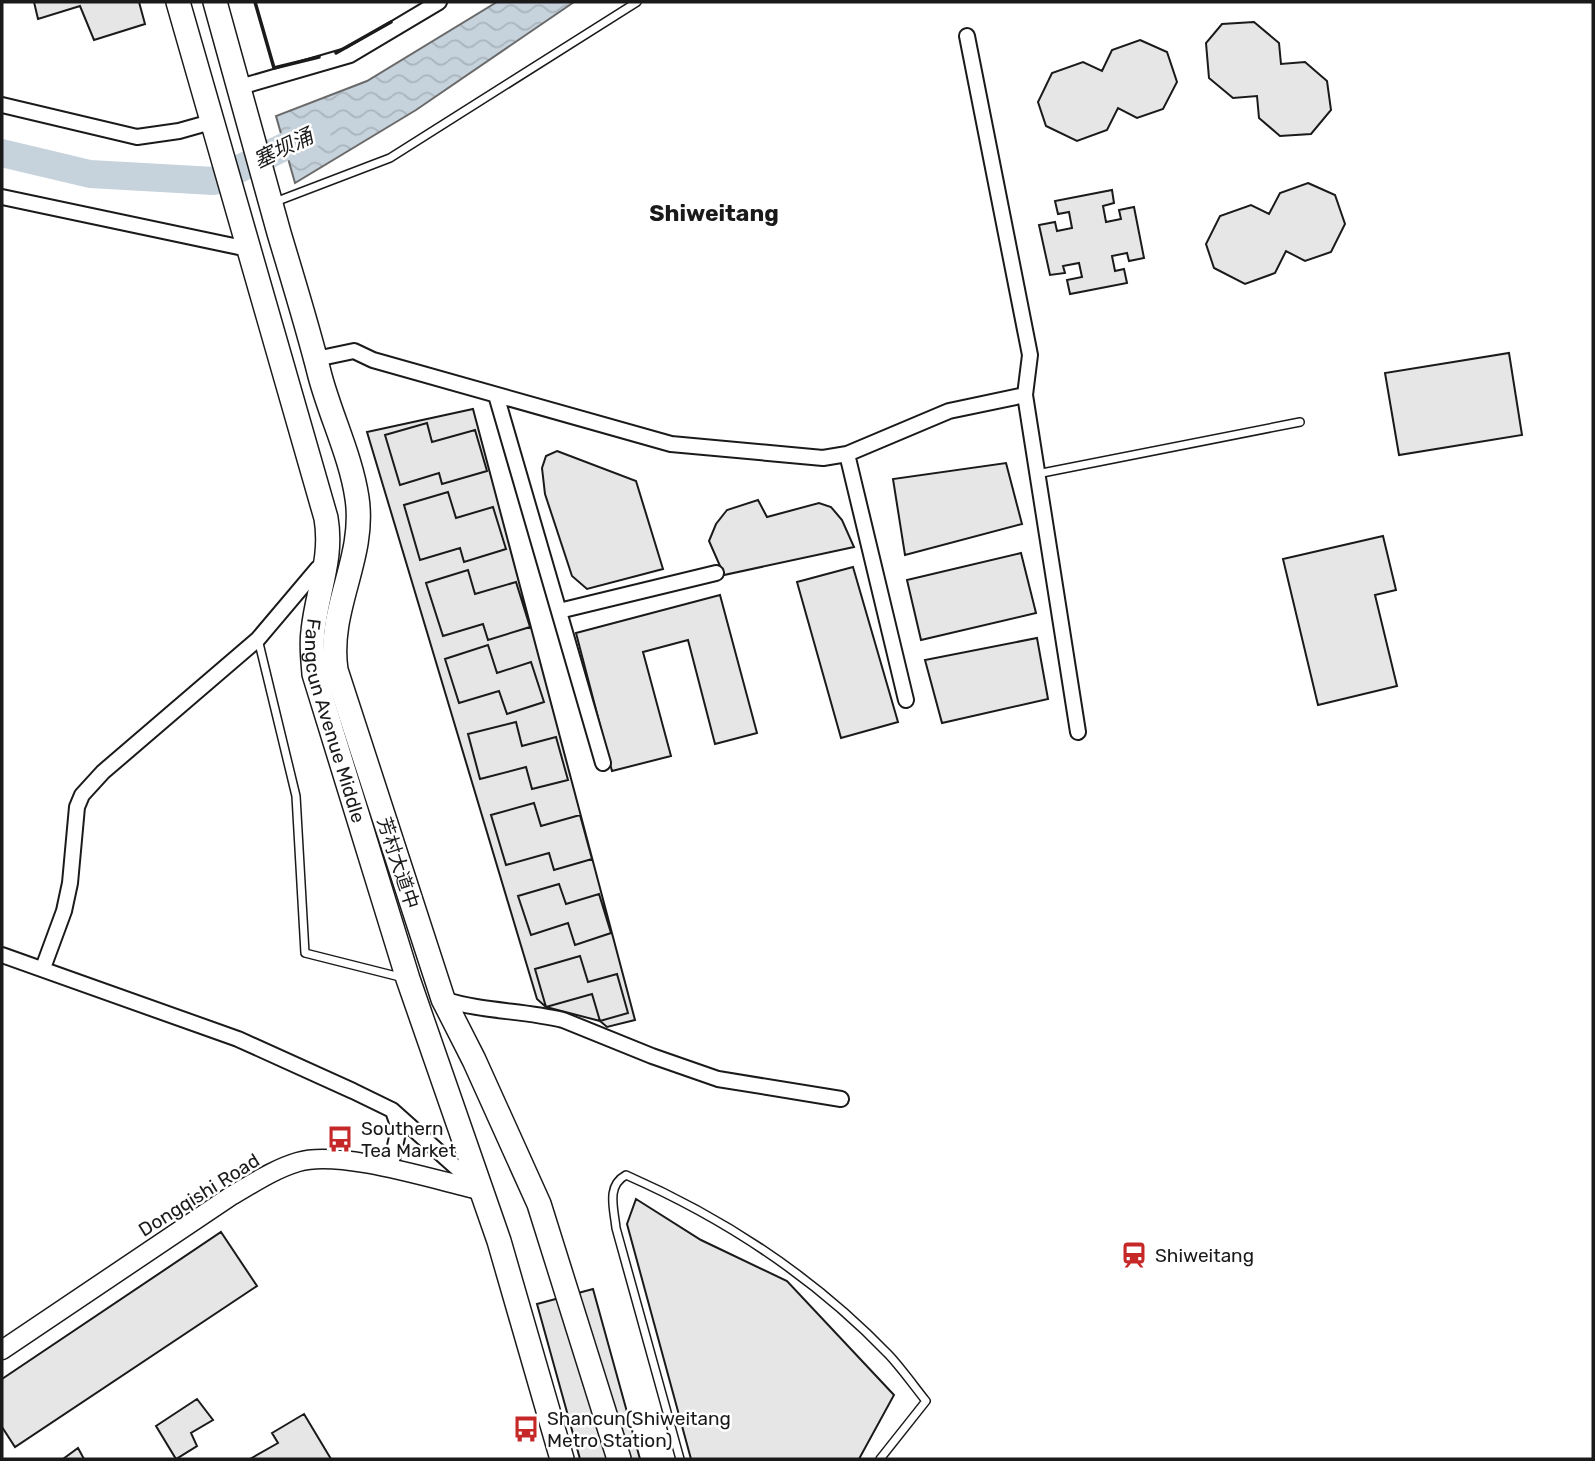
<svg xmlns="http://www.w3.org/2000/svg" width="1595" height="1461" font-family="Rubik,'Noto Sans SC',sans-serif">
	<defs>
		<pattern id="water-waves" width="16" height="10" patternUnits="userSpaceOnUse" patternTransform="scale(1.75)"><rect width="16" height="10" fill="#c6d2dc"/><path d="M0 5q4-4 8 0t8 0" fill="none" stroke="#aab4bc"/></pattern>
	</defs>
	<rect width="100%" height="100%" fill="#fff"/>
	<!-- water -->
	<path fill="url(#water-waves)" stroke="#6a6a6a" stroke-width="2" d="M497,2H574L416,110L295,183L276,116L367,81Z"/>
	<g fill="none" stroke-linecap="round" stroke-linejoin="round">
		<!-- river -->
		<path stroke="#c6d2dc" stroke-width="28" d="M2,153L90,174L214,181L317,131"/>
	</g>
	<!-- building -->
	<path fill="#e6e6e6" stroke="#1a1a1a" stroke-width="2" d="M34,2H139L145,24L94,40L80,6L38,19Z
		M1254,22L1279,43L1281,64L1305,62L1327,81L1331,110L1311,134L1280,136L1259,118L1257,96L1233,98L1209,78L1206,43L1222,24Z
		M1140,40L1167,52L1177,82L1163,109L1137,118L1118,108L1107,130L1077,141L1046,126L1038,102L1052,73L1083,62L1102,71L1112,50Z
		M1308,183L1335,195L1345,224L1331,252L1305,261L1286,251L1275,273L1245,284L1214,268L1206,244L1220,216L1251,205L1269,214L1280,193Z
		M1112,190L1114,203L1103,206L1106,222L1121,219L1119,210L1134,207L1144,258L1129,261L1127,253L1112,256L1115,271L1124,269L1127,283L1070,294L1067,280L1082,277L1079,263L1063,266L1065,273L1050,275L1039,225L1055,222L1057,231L1072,228L1069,212L1058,214L1055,201Z
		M1509,353L1522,435L1399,455L1385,373Z
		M473,409L635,1020L607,1027L600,1021L546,1007L537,999L367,432Z
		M427,423L432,442L475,430L487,471L442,484L439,473L400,485L385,435Z
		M557,451L636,481L663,569L587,589L572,576L545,494L542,468L546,456Z
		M1006,463L1022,524L905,555L893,479Z
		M448,492L456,518L493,507L506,549L464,562L460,548L420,560L404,505Z
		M758,500L767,517L819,503L831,507L842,520L854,547L724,575L709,541L716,524L727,510Z
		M1383,536L1396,590L1375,595L1397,686L1318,705L1283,559Z
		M1021,553L1036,613L921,640L907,580Z
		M853,567L898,722L841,738L797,582Z
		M468,570L475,594L516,582L530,627L488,640L483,624L443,636L426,583Z
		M720,595L757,733L715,744L688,640L643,652L671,756L612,771L576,633Z
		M1037,638L1048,699L942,723L925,660Z
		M488,645L497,673L531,662L544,702L507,714L499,691L459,703L445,659Z
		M516,722L522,746L556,737L568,780L532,789L526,767L480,779L468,734Z
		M534,803L541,826L580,815L592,859L554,870L549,853L506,865L491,815Z
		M559,884L566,904L599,894L611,933L575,945L568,923L531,935L518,896Z
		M580,956L588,982L617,974L628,1013L600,1021L592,994L546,1007L535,969Z
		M636,1199L701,1240L787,1281L894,1395L859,1459H691L627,1224Z
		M221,1232L257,1286L15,1447L2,1427V1379Z
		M593,1289L640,1459H580L537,1304Z
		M197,1399L213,1420L191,1433L197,1446L176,1459L156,1426Z
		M304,1414L331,1459H250L278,1443L272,1433Z
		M78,1448L84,1459H63Z"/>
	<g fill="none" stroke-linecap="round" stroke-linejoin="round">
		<!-- service casing -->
		<g stroke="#1a1a1a" stroke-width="10">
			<path id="service" d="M275,202L390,158L637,2
				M1037,474L1300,422
				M258,639L296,796L305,953L404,978
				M680,1459L616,1228C614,1208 606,1186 626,1175C724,1218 815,1278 889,1355C902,1369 914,1386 926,1401L880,1459"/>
		</g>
		<!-- minor casing -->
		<g stroke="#1a1a1a" stroke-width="18">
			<path id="minor" d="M967,36L1030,355L1025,395L1078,732
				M240,87L350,55L439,2
				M2,105L137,137L179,131L211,122
				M2,197L248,249
				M316,359L354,351L373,360L671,444L823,458L847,454L949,411L1025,395
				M496,395L603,763
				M847,454L906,700
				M559,611L716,573
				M2,955L238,1039L353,1091L392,1110L477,1186
				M43,968L64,911L70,883L77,807L82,795L103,772L258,639L318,568
				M443,999C482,1012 523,1010 563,1020L652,1056L718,1079L841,1099
				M390,1169L399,1128L393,1111"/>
		</g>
		<!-- tertiary casing -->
		<g stroke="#1a1a1a" stroke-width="21">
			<path id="tertiary" d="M2,1350L231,1196C252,1184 274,1169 298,1162C340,1149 438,1181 483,1191"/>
		</g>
		<!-- trunk casing -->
		<g stroke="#1a1a1a" stroke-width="26">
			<g id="trunk">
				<path id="s1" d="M178,2L326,518C333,559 317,591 313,631C311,645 313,660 314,674L408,979L499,1241L562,1459"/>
				<path d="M215,2C237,79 257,156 279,233C293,280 308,328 320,376C331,417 351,457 357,498C366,559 327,608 336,670L443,999L474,1060L539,1204L619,1459"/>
			</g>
		</g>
		<!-- service -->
		<use href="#service" stroke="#fff" stroke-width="7"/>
		<!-- minor -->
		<use href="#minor" stroke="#fff" stroke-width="14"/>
		<!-- tertiary -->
		<use href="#tertiary" stroke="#fff" stroke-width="18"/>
		<!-- trunk -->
		<use href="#trunk" stroke="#fff" stroke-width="23"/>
		<!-- wall -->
		<path stroke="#1a1a1a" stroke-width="3.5" d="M255,2L274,68L319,57
			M336,53L391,22"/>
	</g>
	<!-- icons -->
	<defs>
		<g id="bus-bare" transform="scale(2.1)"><path d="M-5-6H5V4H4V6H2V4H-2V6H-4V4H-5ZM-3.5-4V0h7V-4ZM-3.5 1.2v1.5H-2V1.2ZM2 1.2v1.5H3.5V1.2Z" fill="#c62828" stroke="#fff" stroke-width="2.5" paint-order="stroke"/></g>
		<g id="station-bare" transform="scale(2.1)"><path d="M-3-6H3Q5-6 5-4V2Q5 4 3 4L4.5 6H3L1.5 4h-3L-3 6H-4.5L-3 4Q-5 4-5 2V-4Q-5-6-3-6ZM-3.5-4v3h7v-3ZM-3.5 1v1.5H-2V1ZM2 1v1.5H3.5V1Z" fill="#c62828" stroke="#fff" stroke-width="2.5" paint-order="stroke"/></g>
	</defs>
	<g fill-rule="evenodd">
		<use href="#bus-bare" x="340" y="1139"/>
		<use href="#station-bare" x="1134" y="1255"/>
		<use href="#bus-bare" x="526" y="1429"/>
	</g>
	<g text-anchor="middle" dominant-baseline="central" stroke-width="5" stroke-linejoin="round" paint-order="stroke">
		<!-- street labels -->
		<g font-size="19" fill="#1a1a1a" stroke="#fff">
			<text stroke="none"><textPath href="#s1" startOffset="744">Fangcun Avenue Middle</textPath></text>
			<text transform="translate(398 863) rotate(72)">芳村大道中</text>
			<text transform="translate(199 1195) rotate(-32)">Dongqishi Road</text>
		</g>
		<!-- poi labels -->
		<g font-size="19" fill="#1a1a1a" stroke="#fff" text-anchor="start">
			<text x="361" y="1128">Southern<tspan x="361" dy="22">Tea Market</tspan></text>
			<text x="1155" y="1255">Shiweitang</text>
			<text x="547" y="1418">Shancun(Shiweitang<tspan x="547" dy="22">Metro Station)</tspan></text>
		</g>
		<!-- water labels -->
		<g font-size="21" font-style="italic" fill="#1a1a1a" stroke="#fff">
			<text transform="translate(283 148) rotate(-26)">塞坝涌</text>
		</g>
		<!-- quarter labels -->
		<g font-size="23" font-weight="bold" fill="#1a1a1a" stroke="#fff">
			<text x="714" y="213">Shiweitang</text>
		</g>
	</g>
	<!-- border -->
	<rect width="1595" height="1461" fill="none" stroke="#1a1a1a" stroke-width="7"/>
</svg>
